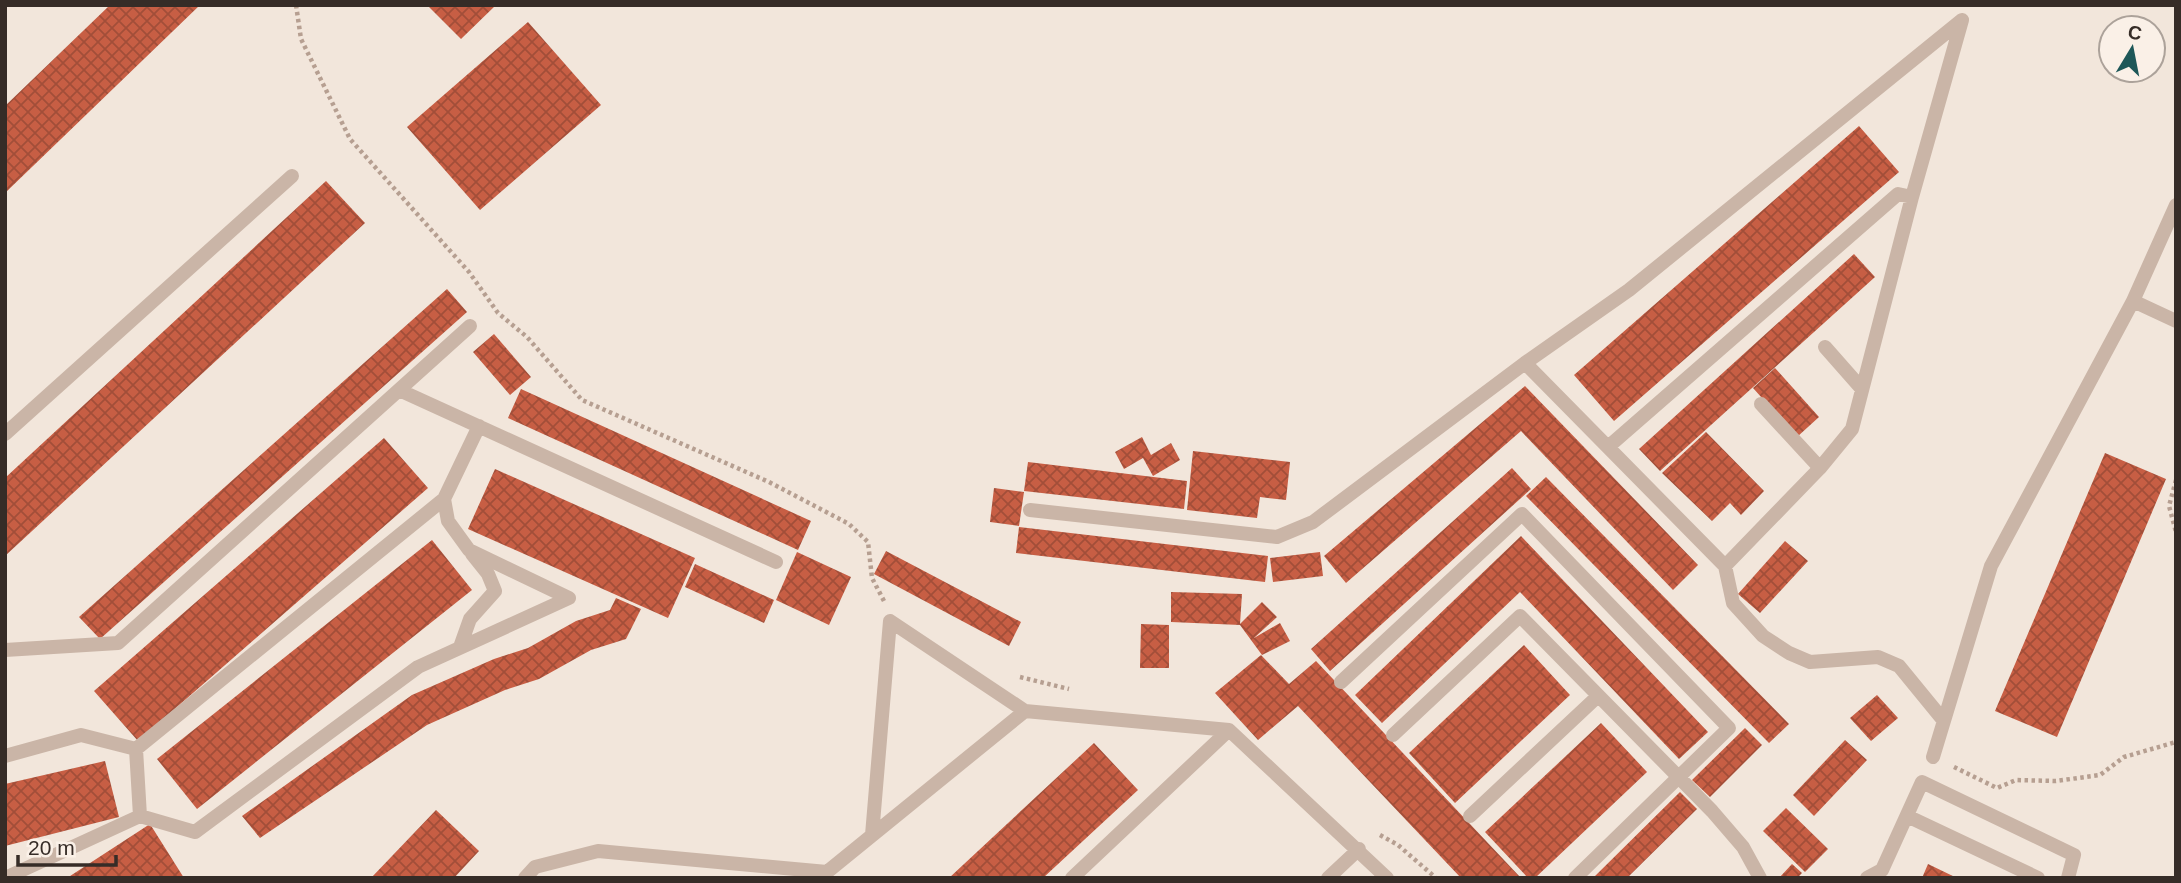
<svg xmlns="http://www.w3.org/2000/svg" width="2181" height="883" font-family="Arial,sans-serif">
	<defs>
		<pattern id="building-cross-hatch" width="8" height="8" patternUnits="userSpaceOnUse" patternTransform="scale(1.75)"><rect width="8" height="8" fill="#c75e44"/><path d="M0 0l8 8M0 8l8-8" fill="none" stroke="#a24e39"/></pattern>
	</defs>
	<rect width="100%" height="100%" fill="#f2e6db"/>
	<!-- building -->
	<path fill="url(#building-cross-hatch)" d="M110,5H200L5,193V106Z
		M427,5H496L461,39Z
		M528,22L601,105L480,210L407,127Z
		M1859,126L1899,172L1614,421L1574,375Z
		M326,181L365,223L5,556V478Z
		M1854,254L1875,277L1660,471L1639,449Z
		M447,289L467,312L100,639L79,617Z
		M494,334L531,377L510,395L473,352Z
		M1775,368L1819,417L1797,437L1753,388Z
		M1525,386L1698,565L1673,590L1521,431L1346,583L1324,556Z
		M521,389L811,521L798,550L508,418Z
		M1706,432L1764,491L1741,515L1730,503L1712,521L1662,473Z
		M1142,437L1151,455L1171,443L1180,460L1153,476L1143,458L1124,469L1115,452Z
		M384,438L428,488L138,741L94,691Z
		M1193,451L1290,462L1286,500L1260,497L1257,518L1187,510Z
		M2105,453L2166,479L2057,737L1995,711Z
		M1028,462L1187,481L1184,509L1024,491Z
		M1512,468L1531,489L1330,671L1311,649Z
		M495,469L695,558L668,618L468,529Z
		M1546,477L1789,724L1769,743L1526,496Z
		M994,488L1024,492L1019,526L990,522Z
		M1019,527L1268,556L1265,582L1016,553Z
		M1521,536L1708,732L1679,759L1520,592L1382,723L1355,695Z
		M432,540L472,590L197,809L157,759Z
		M1785,541L1808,561L1760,613L1738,594Z
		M886,551L1021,622L1009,646L874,574Z
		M797,552L851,577L829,625L776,600Z
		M1320,552L1323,576L1273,582L1270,558Z
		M695,564L774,600L764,623L685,587Z
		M1171,592L1242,594L1240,624L1262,602L1277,617L1254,638L1280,623L1290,641L1262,655L1240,625L1171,622Z
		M616,598L641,609L626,639L591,650L539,679L505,690L427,725L260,838L242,816L412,695L494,659L528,648L576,621L610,610Z
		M1141,624L1169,625V668H1140Z
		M1524,645L1570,695L1455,803L1409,753Z
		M1261,655L1289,684L1316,661L1521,878H1461L1298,706L1258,740L1215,693Z
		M1877,695L1898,718L1871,741L1850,718Z
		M1601,723L1647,772L1535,878H1528L1485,832Z
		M1745,728L1762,745L1710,797L1692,780Z
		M1845,740L1867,760L1814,816L1793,795Z
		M1094,743L1138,790L1043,878H949Z
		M105,761L119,817L5,846V784Z
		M1680,792L1697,809L1627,878H1593Z
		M1786,808L1828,849L1805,872L1763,831Z
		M436,810L479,851L454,878H371Z
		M150,824L184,878H67Z
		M1792,864L1802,873L1797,878H1779Z
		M1928,864L1957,878H1922Z"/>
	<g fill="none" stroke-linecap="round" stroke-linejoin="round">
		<!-- path -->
		<path stroke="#b69f91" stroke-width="4.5" stroke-dasharray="3.5 3.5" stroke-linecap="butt" d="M296,5L301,39L350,139L469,272L498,313L527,337L582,400L769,482L849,524L868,542L872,578L884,601
			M2176,480L2169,506L2176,532
			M1020,677L1069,689
			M1954,767L1997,788L2016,780L2056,781L2100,775L2124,757L2176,742
			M1380,835L1398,845L1436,878"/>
		<!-- service -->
		<path stroke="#cab5a7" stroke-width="14" d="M2133,301L2176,321
			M1825,347L1862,389
			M1525,363L1629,290L1962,20L1912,197L1898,194L1608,447
			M399,390L776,562
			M1761,404L1820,468
			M5,434L292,176
			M1030,510L1277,537L1313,522L1525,363L1725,566L1733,603L1763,636L1789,653L1810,662L1878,657L1899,666L1944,721
			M1725,566L1820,468L1852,429L1912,197
			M460,647L470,619L495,591L488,574L472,554
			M5,650L118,643L470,326
			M1341,682L1522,514L1729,728L1575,878
			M1393,735L1520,616L1712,811L1743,847L1760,878
			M136,749L444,499L479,426
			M5,756L81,735L136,749
			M1933,757L1991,566L2133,301L2176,205
			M140,816L195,832L418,667L569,598L469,550L448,521L444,499
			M1470,816L1597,697
			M1907,816L2038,878
			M872,835L890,621L1025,711
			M5,878L140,816L136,749
			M525,878L535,867L598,851L827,872L1025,711L1229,730
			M1072,878L1229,730L1387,878
			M1328,878L1359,849
			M1867,878L1882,870L1922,782L2074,855L2068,878"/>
	</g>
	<!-- border -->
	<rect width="2181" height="883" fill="none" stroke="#362c27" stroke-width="14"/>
	<!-- north arrow -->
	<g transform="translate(2132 49) rotate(10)"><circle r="33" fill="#faf0e7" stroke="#aca29a" stroke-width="2"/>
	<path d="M0-5L12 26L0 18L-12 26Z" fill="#1d5758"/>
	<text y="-10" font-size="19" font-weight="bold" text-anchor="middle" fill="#362c27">С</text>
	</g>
	<!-- scale -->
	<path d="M18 855v10h98v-10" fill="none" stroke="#362c27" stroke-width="3.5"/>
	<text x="28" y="855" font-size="21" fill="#362c27" stroke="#faf0e7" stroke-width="5" paint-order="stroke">20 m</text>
</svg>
